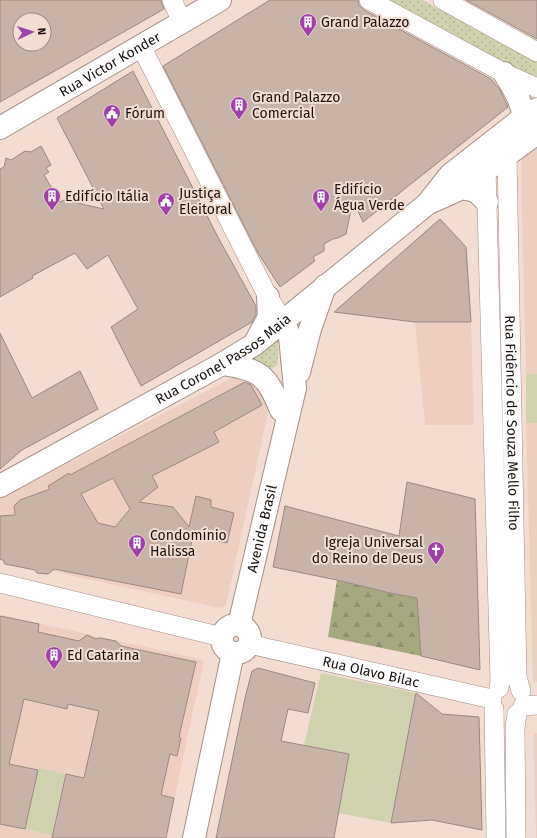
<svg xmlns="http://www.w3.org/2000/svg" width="537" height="838" font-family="'Fira Sans',sans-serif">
	<defs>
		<pattern id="forest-firs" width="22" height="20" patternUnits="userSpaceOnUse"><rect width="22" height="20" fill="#a6a980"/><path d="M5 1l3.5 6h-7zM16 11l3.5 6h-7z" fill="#8e906d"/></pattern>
		<pattern id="park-dots" width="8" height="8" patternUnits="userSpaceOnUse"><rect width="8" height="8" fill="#cfd2ad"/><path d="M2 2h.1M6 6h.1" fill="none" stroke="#b1b394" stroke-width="1.8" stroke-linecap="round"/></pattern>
	</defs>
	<rect width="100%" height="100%" fill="#f3ddd3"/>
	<!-- built -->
	<path fill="#edcfc2" d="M537,146V374H526L521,177L522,159Z
		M440,219L466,247L471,322L474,425H425L415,322L334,312Z
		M243,372L271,399L226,605L220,608L0,560V498Z
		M526,423H537V682H533Z
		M2,615L204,660L166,838H0V623Z
		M533,733H537V838H536Z"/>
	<!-- grass -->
	<path fill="#cfd2ad" d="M526,374H537V423H526Z
		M321,673L416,693L391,823L338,813L349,754L304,745Z
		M39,768L65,774L54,824L71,828L66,838L26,829Z"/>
	<!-- forest -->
	<path fill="url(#forest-firs)" d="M337,580L390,593L417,598L421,656L328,637Z"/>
	<!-- park -->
	<path fill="url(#park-dots)" d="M371,0H422L537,60V84Z
		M278,336V364L270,371L246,362Z"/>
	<!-- building -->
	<path fill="#c8b3a9" stroke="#9c877f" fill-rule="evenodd" d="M0,0H161L164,9L0,102ZM20,20H44V44H20Z
		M270,0H358L359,5L364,10L491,79L500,90L508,107L363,222L353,200L346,234L338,238L333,239L324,244V251L313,257L315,261L280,287L258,253L163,66Z
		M466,0H537V39Z
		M133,71L220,241L256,306V314L252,322L141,386L111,327L138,309L108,255L87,269L75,253L32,276L33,278L0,297V169L4,167L6,158L11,160L25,151L31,152L41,146L51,165L46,168L49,172L44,175L60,202L64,200L104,209L57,118Z
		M440,219L466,247L471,322H415L334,312Z
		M0,333L32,398L80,371L98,409L22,450L0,469Z
		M245,382L251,385L262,405L214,432L219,442L152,476L158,487L139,502L173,507L189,527L196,496L211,500V507L234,513L227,543L193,535L181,594L54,569L48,574L37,573L35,570L5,564L3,560L0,559V516L15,515L14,506L20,500L50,489L48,486L69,473L70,475ZM113,478L130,509L115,527L98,523L81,494Z
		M407,482L475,499L480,670L421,656L417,598L390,593L337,580L273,567L285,506L399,536Z
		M0,616L39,624L38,632L79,641L87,635L96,639L100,638L116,641L121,646L196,662L179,737L181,738L177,756L170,754L161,795L174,798L166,838H52L66,774L84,778L99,711L68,704L67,709L24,699L9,764L38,770L25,829L0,824Z
		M258,668L315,683L308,713L288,709L281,741L349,754L334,838H216L245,698L252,671Z
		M416,693L442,714L479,717L482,830L432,820L391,823Z"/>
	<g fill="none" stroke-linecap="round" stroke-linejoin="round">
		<!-- minor casing -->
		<g stroke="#a48f86" stroke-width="20">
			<g id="minor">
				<path d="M172,0L182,22"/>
				<path d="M369,0L504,73L537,88"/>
				<path d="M443,0L537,52"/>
				<path d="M141,46L268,297L276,310"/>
				<path id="s1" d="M507,155L517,677L521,691"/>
				<path d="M486,170L500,681L499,688"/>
				<path d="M0,583L222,637"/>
				<path id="s2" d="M249,644L492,699"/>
				<path d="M523,706L537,705"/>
				<path d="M494,709L496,838"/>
				<path d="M516,838L515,727L517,714"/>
			</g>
		</g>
		<!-- major casing -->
		<g stroke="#a48f86" stroke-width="24">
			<g id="major">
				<path d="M504,73C513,87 521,100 524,117L515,127"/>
				<path id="s3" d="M0,128L220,0"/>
				<path d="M462,188L476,191L487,202"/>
				<path d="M431,202L462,188L537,133"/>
				<path d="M256,341L269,317L268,297"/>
				<path d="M222,364C261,370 266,374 281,410"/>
				<path d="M299,372L310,329L325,286"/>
				<path id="s4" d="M0,486L222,364L255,344L427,204L450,175L524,117L537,109"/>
				<path id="s5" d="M239,625L295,388L290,337L283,321"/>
				<circle cx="236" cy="639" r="14"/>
				<path d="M194,838L233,653"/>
			</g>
		</g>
		<!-- minor -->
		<use href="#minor" stroke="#fff" stroke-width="19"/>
		<!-- major -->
		<use href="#major" stroke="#fff" stroke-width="22"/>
	</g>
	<!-- icons -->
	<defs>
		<g id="building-pin" transform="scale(0.9)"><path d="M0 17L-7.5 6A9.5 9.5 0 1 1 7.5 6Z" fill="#9f41aa" stroke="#f3ddd3"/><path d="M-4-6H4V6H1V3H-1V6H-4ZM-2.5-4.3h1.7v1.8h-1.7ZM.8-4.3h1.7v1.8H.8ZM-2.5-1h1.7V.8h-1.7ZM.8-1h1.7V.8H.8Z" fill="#fff"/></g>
		<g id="civic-pin" transform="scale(0.9)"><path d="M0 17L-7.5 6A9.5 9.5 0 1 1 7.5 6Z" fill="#9f41aa" stroke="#f3ddd3"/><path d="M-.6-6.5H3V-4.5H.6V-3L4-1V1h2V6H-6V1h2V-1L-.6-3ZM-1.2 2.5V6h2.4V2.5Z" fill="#fff"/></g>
		<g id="church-pin" transform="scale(0.9)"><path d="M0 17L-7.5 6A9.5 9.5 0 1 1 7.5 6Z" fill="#9f41aa" stroke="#f3ddd3"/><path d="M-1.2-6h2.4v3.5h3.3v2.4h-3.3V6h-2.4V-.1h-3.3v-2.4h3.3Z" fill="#fff"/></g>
	</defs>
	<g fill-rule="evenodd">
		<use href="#building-pin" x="308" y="22"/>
		<use href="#building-pin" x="239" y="105"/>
		<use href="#civic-pin" x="112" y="113"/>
		<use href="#building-pin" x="52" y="196"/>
		<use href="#building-pin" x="321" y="197"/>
		<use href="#civic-pin" x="166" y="201"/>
		<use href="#building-pin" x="137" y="543"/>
		<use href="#church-pin" x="436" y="550"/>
		<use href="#building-pin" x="54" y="655"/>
	</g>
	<g text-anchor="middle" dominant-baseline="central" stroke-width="4" stroke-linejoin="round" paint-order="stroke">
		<!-- poi labels -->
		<g font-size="14" fill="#18110d" stroke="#f3ddd3" text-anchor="start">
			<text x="321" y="22">Grand Palazzo</text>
			<text x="252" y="97">Grand Palazzo<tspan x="252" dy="16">Comercial</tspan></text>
			<text x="125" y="113">Fórum</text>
			<text x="334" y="189">Edifício<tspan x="334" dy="16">Água Verde</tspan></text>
			<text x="179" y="193">Justiça<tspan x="179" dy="16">Eleitoral</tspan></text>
			<text x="65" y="196">Edifício Itália</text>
			<text x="150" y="535">Condomínio<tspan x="150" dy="16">Halissa</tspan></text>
			<text x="423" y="542" text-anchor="end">Igreja Universal<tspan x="423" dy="16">do Reino de Deus</tspan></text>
			<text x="67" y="655">Ed Catarina</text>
		</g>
		<!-- street labels -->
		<g font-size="14" fill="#18110d" stroke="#f3ddd3">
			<text stroke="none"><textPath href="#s3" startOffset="127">Rua Victor Konder</textPath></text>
			<text stroke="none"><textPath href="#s4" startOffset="257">Rua Coronel Passos Maia</textPath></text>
			<text stroke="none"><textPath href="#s1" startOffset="268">Rua Fidêncio de Souza Mello Filho</textPath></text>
			<text stroke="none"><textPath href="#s5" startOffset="99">Avenida Brasil</textPath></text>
			<text stroke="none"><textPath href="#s2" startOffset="125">Rua Olavo Bilac</textPath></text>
		</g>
	</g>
	<!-- north arrow -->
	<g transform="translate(32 32) rotate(86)"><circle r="19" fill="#f3ddd3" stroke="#9b8b84"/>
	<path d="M0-3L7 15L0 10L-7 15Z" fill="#9f41aa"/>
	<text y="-6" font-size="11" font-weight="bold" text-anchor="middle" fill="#18110d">N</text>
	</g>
</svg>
